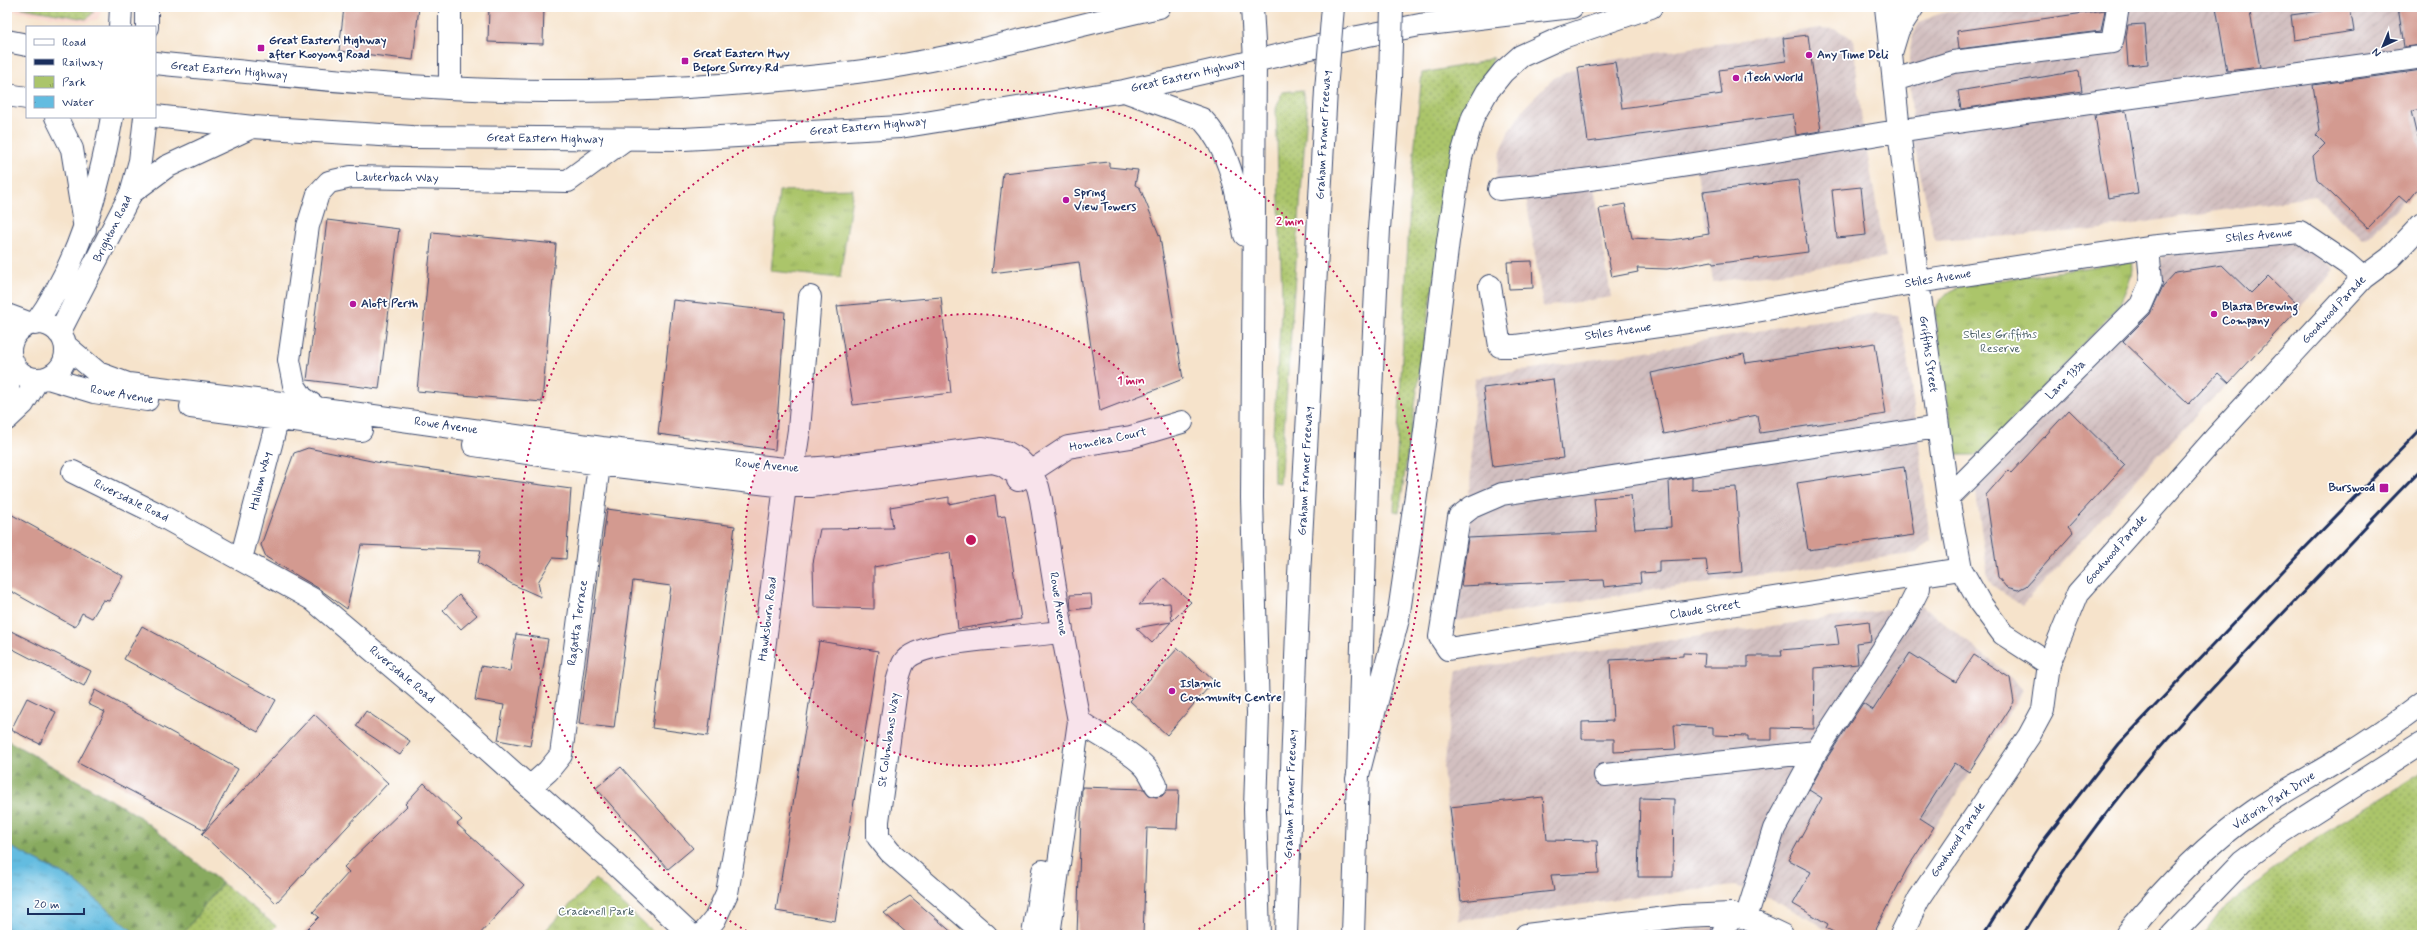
<svg xmlns="http://www.w3.org/2000/svg" width="2429" height="942" font-family="Mynerve,sans-serif">
	<defs>
		<pattern id="industrial-furrows" width="10" height="10" patternUnits="userSpaceOnUse"><rect width="10" height="10" fill="#d2bfc0"/><path d="M-1 1l2-2M0 10L10 0M9 11l2-2" fill="none" stroke="#b4a4a7"/></pattern>
		<pattern id="grass-dots" width="8" height="8" patternUnits="userSpaceOnUse"><rect width="8" height="8" fill="#abc56b"/><path d="M2 2h.1M6 6h.1" fill="none" stroke="#8aa05b" stroke-width="1.8" stroke-linecap="round"/></pattern>
		<pattern id="forest-firs" width="22" height="20" patternUnits="userSpaceOnUse"><rect width="22" height="20" fill="#88aa5f"/><path d="M5 1l3.5 6h-7zM16 11l3.5 6h-7z" fill="#6e8b52"/></pattern>
		<pattern id="park-tufts" width="24" height="20" patternUnits="userSpaceOnUse"><rect width="24" height="20" fill="#abc56b"/><path d="M3 7l-1-3M5 7V3M7 7l1-3M15 17l-1-3M17 17v-4M19 17l1-3" fill="none" stroke="#8aa05b"/></pattern>
		<pattern id="water-ripples" width="26" height="14" patternUnits="userSpaceOnUse"><rect width="26" height="14" fill="#63bce0"/><path d="M2 4q2-2 4 0t4 0M15 11q2-2 4 0t4 0" fill="none" stroke="#5199b9"/></pattern>
	</defs>
	<rect width="100%" height="100%" fill="#fff"/>
	<filter id="ink" filterUnits="userSpaceOnUse"><feTurbulence type="fractalNoise" baseFrequency=".025" numOctaves="2"/><feDisplacementMap in="SourceGraphic" scale="8" xChannelSelector="R" yChannelSelector="G"/><feConvolveMatrix kernelMatrix="1 2 1 2 8 2 1 2 1" color-interpolation-filters="sRGB"/></filter>
	<filter id="wash" filterUnits="userSpaceOnUse"><feTurbulence type="fractalNoise" baseFrequency=".012" numOctaves="4" result="noise"/><feDisplacementMap in="SourceGraphic" scale="16" xChannelSelector="R" yChannelSelector="G"/><feGaussianBlur stdDeviation="0.9" result="paint"/><feColorMatrix in="noise" values="0 0 0 0 0 0 0 0 0 0 0 0 0 0 0 0 0 1.4 0 .05"/><feComposite in="paint" operator="in"/></filter>
	<g filter="url(#wash)">
		<rect width="100%" height="100%" fill="#f6e3cb"/>
		<!-- built -->
		<path fill="#f7d1c7" d="M7,7H103L98,19L86,22L7,10Z"/>
		<!-- industrial -->
		<path fill="url(#industrial-furrows)" d="M1987,7H2422V181L2369,237L2362,240L2315,196L2094,230L1935,241L1913,141L1909,56L1912,39L1918,23L1941,13Z
			M1820,28L1836,29L1853,39L1863,130L1886,258L1713,282L1697,171L1594,186L1611,297L1543,307L1526,197L1493,201L1499,157L1508,133L1525,107L1554,78L1585,64Z
			M2283,241L2304,247L2330,266L2334,270L2326,281L2166,447L2022,606L1992,585L1988,577L1975,486L2155,293L2163,256Z
			M1878,313L1897,315L1903,331L1918,434L1930,540L1917,553L1659,589L1448,622L1460,530L1470,488L1475,378L1672,347L1795,324Z
			M1922,605L2012,678L2022,689L2015,704L1912,863L1873,935H1838L1760,893L1735,886L1622,898L1534,912L1459,920L1443,768L1457,670Z
			M1722,926L1750,935H1658Z"/>
		<!-- grass -->
		<path fill="url(#grass-dots)" stroke="#637a64" d="M17,7H67L94,12L86,19Z
			M1494,57L1462,125L1430,304L1399,512L1394,511L1411,183L1422,73L1477,63Z
			M1302,90L1307,110L1280,484L1274,483L1273,433L1282,297L1276,109L1282,92Z
			M2422,773V935H2203L2220,912L2304,846Z
			M222,883L276,926L267,935H182Z"/>
		<!-- forest -->
		<path fill="url(#forest-firs)" stroke="#526c5e" d="M7,740L137,815L222,883L182,935H137L72,879L7,845Z"/>
		<!-- park -->
		<path fill="url(#park-tufts)" stroke="#637a64" d="M853,189L840,278L771,271L779,191Z
			M2133,261L2131,277L2119,306L1984,449L1976,455H1955L1936,321C1934,299 1946,292 1965,285Z
			M595,879L656,935H541Z"/>
		<!-- water -->
		<path fill="url(#water-ripples)" stroke="#3f769f" d="M7,845L72,879L137,935H7Z"/>
		<g id="blocks">
			<!-- building -->
			<path fill="#d39a90" d="M344,7H419L413,60L339,51Z
				M489,7H544L543,44L488,42Z
				M2216,7H2249L2260,67L2227,71Z
				M2350,7L2354,31L2294,40L2291,15Z
				M2398,7H2422V45L2404,47Z
				M2105,10L2101,31L1959,49L1957,31Z
				M2145,24L2148,64L2128,66L2126,37L2128,25Z
				M1808,35L1821,131L1796,135L1793,114L1588,142L1578,67L1615,62L1622,108L1722,94L1719,70L1786,61L1783,38Z
				M2422,70V109L2411,111L2422,158V184L2407,203L2399,196L2368,228L2317,180L2313,156L2325,144L2316,135L2320,130L2313,85Z
				M2079,71L2082,91L1961,109L1958,91Z
				M2126,111L2138,193L2108,198L2095,115Z
				M1109,162V167L1138,170L1135,185L1140,188L1160,237L1183,379L1100,411L1079,262L992,273L1003,173Z
				M1798,180L1808,252L1713,264L1712,261L1667,269L1637,268L1638,272L1612,277L1599,209L1625,204L1632,238L1672,240L1709,234L1703,192Z
				M1861,187L1866,235L1837,238L1832,190Z
				M327,220L399,229L379,389L307,380Z
				M432,232L556,244L542,402L417,391Z
				M1532,261L1533,288L1509,289L1507,262Z
				M2222,265L2251,293L2268,276L2300,307L2229,383L2218,373L2189,404L2123,341L2150,314L2163,286L2176,272Z
				M941,297L951,393L853,405L837,306Z
				M673,300L785,312L775,450L658,434Z
				M1875,343L1886,414L1760,433L1757,415L1664,434L1651,373L1744,354L1746,363Z
				M1553,379L1563,458L1493,467L1483,388Z
				M2069,410L2125,465L2068,527L2073,533L2026,586L2018,590L2006,587L1998,577L1986,495L2008,470L2011,473Z
				M308,448L381,463L571,489L566,559L553,558L538,582L541,597L512,584L478,563L481,550L361,545L347,609L318,588L266,557L261,545L294,453Z
				M1904,467L1914,535L1808,550L1797,483Z
				M1692,477V490L1736,487L1742,572L1708,575L1706,559L1659,561V572L1640,573L1641,583L1604,587L1603,580L1461,586L1468,538L1597,532L1594,498L1631,495L1635,529L1671,527L1669,481Z
				M995,495L998,517L1005,516L1021,619L958,629L950,552L874,567V609L814,607L813,563L820,529L893,528L890,507L949,497V504Z
				M607,509L735,526L708,736L652,728L671,586L633,581L614,728L579,724Z
				M7,512L123,576L109,601L103,600L92,618L82,613L75,627L7,589Z
				M1164,578L1191,602L1172,621L1170,603L1139,605Z
				M1091,594L1092,608L1071,610L1070,595Z
				M459,595L477,615L461,629L443,610Z
				M1869,621L1871,641L1856,643L1858,664L1815,668L1814,729L1772,728V740H1748V736L1713,735V727L1674,725L1676,749L1614,752V739H1582V722L1613,721L1610,660L1683,656V653L1705,654L1704,667H1748V656H1782L1781,650L1839,645L1836,625Z
				M1171,622L1152,643L1136,628Z
				M142,626L276,700L258,732L124,659Z
				M7,629L91,671L84,686L7,646Z
				M516,634L548,639L530,746L498,740L504,705L475,700L481,666L510,671Z
				M819,641L878,651L835,921L776,911Z
				M1178,648L1214,681L1167,735L1130,701Z
				M1910,653L1956,682L1974,655L2010,678L2014,702L1969,772L1955,763L1920,818L1934,827L1907,869L1872,935H1839L1826,928L1828,924L1793,904L1811,872L1788,860L1822,798L1809,790L1827,758L1863,703L1873,710Z
				M95,690L238,769L205,830L78,763L105,712L88,704Z
				M27,698L56,712L40,744L11,730Z
				M366,711L410,741L400,755L356,726Z
				M314,714L388,783L276,903L202,834Z
				M621,767L693,848L668,869L596,788Z
				M424,783L462,820L457,824L524,885L479,935H301L319,917L313,912L349,872L344,867L407,806L405,804Z
				M1082,787L1144,789L1149,795L1156,797L1162,796L1167,790H1179L1177,829L1147,828L1143,935H1077Z
				M1543,797L1547,840L1597,841L1599,873L1551,875L1554,891L1461,901L1450,807Z
				M1640,798L1674,799L1673,877H1638Z
				M910,896L955,935H909L884,913Z"/>
		</g>
	</g>
	<g filter="url(#ink)">
		<use href="#blocks" fill-opacity="0" stroke="#3c4a6e" stroke-width="1"/>
		<g fill="none" stroke-linecap="round" stroke-linejoin="round">
			<!-- minor casing -->
			<g stroke="#3c4a6e" stroke-width="24">
				<path id="minor" d="M147,7V27
					M450,7V88
					M1886,7L1899,131L1918,282L1948,498L1961,569L1980,603L2003,634L2049,664
					M120,27L121,7
					M1894,80L1953,62L2112,42L2118,7
					M1499,189C1633,177 1765,152 1898,131C2072,104 2247,82 2422,57
					M1490,286L1500,346H1516L1716,318L1918,282L2148,247L2300,232L2346,263L2363,278
					M7,315L31,324
					M10 351a28 28 0 1 1 56 0a28 28 0 1 1-56 0Z
					M35,324C79,264 99,189 112,117
					M59,333L131,193L140,161L145,117
					M66,346L98,373L128,384L281,403L602,448L793,470L846,466L983,448L1006,452L1018,459L1030,471L1038,487L1041,500L1062,631L1079,721L1049,935
					M48,378L94,392L147,400
					M7,393L13,362
					M191,407L361,430
					M317,408L302,397L294,385L289,360L308,226L318,194L329,182L351,177L568,181L624,140
					M7,419L23,404L38,379
					M1938,427L1502,494L1472,507L1459,517L1440,637L1448,649L1961,569
					M474,445L599,464L785,486H811L992,462L1003,465L1010,470
					M73,472L158,514L312,599L448,714L612,861L691,935
					M1018,480L1068,447L1131,437L1182,422
					M1948,498L2141,305L2151,282L2148,247
					M241,559L281,406
					M1079,721C1098,736 1132,751 1146,768C1150,773 1153,779 1156,785
					M1605,775L1816,752
					M530,787L548,771L561,755L601,450
					M1746,918L1774,829L1816,752L1906,614L1919,588V577
					M702,935L715,919L727,893L747,781L785,486L793,470L799,430L810,297
					M986,935L890,852L878,837V821L897,682C899,676 901,667 904,662C919,637 1031,639 1062,631
					M1033,935L1043,871
					M1526,935L1683,916L1731,914L1746,918L1782,935
					M1722,935L1731,914
					M1901,935L1919,899L2029,736L2043,710L2049,664L2078,593L2216,437L2363,278L2390,258L2422,224
					M2126,935C2163,889 2206,844 2254,811C2282,792 2311,777 2340,759C2368,742 2396,723 2422,703
					M2172,935L2242,862L2278,835L2422,743"/>
			</g>
			<!-- highway casing -->
			<g stroke="#3c4a6e" stroke-width="24">
				<path id="highway" d="M1252,7L1255,60L1252,498L1258,713L1255,809L1259,935
					M7,41L27,45
					M1891,53L1898,30L1913,7
					M155,63C285,76 415,90 546,91C649,92 753,84 856,72C958,60 1058,29 1159,7
					M1124,91L1202,119C1231,150 1237,195 1245,235
					M7,95L27,98
					M155,116L253,127L412,137L684,139L900,127L1124,91L1358,37L1420,25L1572,7
					M56,117L72,149L85,229
					M131,193L166,167L252,127
					M1357,779L1398,619L1423,447L1448,241L1461,158L1473,117L1487,92L1503,72L1521,56L1563,37L1651,7
					M1286,935L1299,575L1326,90
					M1353,935L1368,453L1379,229L1390,79"/>
			</g>
			<!-- minor -->
			<use href="#minor" stroke="#fff" stroke-width="22"/>
			<!-- highway -->
			<use href="#highway" stroke="#fff" stroke-width="22"/>
			<!-- rail -->
			<path stroke="#1b2f5e" stroke-width="3" d="M1983,935L2040,845L2119,744L2301,552L2422,428
				M2023,935C2097,809 2191,709 2291,605C2335,559 2378,513 2422,468"/>
			<!-- highway-bridge casing -->
			<g stroke="#3c4a6e" stroke-width="24" stroke-linecap="butt">
				<path id="highway-bridge" d="M1390,79L1392,7
					M1326,90L1333,7"/>
			</g>
			<!-- highway-bridge -->
			<use href="#highway-bridge" stroke="#fff" stroke-width="22"/>
		</g>
	</g>
	<!-- distance rings -->
	<circle cx="971" cy="540" r="226" fill="#c2185b" fill-opacity=".12"/>
	<g fill="none" stroke="#c2185b" stroke-width="2" stroke-dasharray="2 4">
		<circle cx="971" cy="540" r="226"/>
		<path d="M752 934A451 451 0 1 1 1190 934"/>
	</g>
	<!-- markers -->
	<g fill="#b5179e" stroke="#fff" stroke-width="1.5">
		<rect x="257" y="44" width="8" height="8" rx="2"/>
		<circle cx="1809" cy="55" r="4"/>
		<rect x="681" y="57" width="8" height="8" rx="2"/>
		<circle cx="1736" cy="78" r="4"/>
		<circle cx="1066" cy="200" r="4"/>
		<circle cx="353" cy="304" r="4"/>
		<circle cx="2214" cy="314" r="4"/>
		<rect x="2379" y="483" width="10" height="10" rx="2"/>
		<circle cx="1172" cy="691" r="4"/>
	</g>
	<g text-anchor="middle" dominant-baseline="central" stroke-width="3.5" stroke-linejoin="round" paint-order="stroke">
		<!-- poi labels -->
		<g font-size="12" font-weight="bold" fill="#1b2f5e" stroke="#fff" text-anchor="start">
			<text x="269" y="41">Great Eastern Highway<tspan x="269" dy="14">after Kooyong Road</tspan></text>
			<text x="693" y="54">Great Eastern Hwy<tspan x="693" dy="14">Before Surrey Rd</tspan></text>
			<text x="1817" y="55">Any Time Deli</text>
			<text x="1744" y="78">iTech World</text>
			<text x="1074" y="193">Spring<tspan x="1074" dy="14">View Towers</tspan></text>
			<text x="361" y="304">Aloft Perth</text>
			<text x="2222" y="307">Blasta Brewing<tspan x="2222" dy="14">Company</tspan></text>
			<text x="2375" y="488" text-anchor="end">Burswood</text>
			<text x="1180" y="684">Islamic<tspan x="1180" dy="14">Community Centre</tspan></text>
		</g>
		<!-- street labels -->
		<g font-size="12" fill="#1b2f5e" stroke="#fff">
			<text transform="translate(229 71) rotate(5)">Great Eastern Highway</text>
			<text transform="translate(1188 76) rotate(-13)">Great Eastern Highway</text>
			<text transform="translate(868 127) rotate(-5)">Great Eastern Highway</text>
			<text transform="translate(1324 135) rotate(-87)">Graham Farmer Freeway</text>
			<text transform="translate(545 139) rotate(1)">Great Eastern Highway</text>
			<text transform="translate(397 178) rotate(1)">Lauterbach Way</text>
			<text transform="translate(113 229) rotate(-64)">Brighton Road</text>
			<text transform="translate(2259 236) rotate(-5)">Stiles Avenue</text>
			<text transform="translate(1938 279) rotate(-9)">Stiles Avenue</text>
			<text transform="translate(2334 310) rotate(-47)">Goodwood Parade</text>
			<text transform="translate(1618 332) rotate(-8)">Stiles Avenue</text>
			<text transform="translate(1928 354) rotate(82)">Griffiths Street</text>
			<text transform="translate(2066 380) rotate(-45)">Lane 133a</text>
			<text transform="translate(122 395) rotate(10)">Rowe Avenue</text>
			<text transform="translate(446 426) rotate(8)">Rowe Avenue</text>
			<text transform="translate(1108 440) rotate(-12)">Homelea Court</text>
			<text transform="translate(767 466) rotate(5)">Rowe Avenue</text>
			<text transform="translate(1306 471) rotate(-87)">Graham Farmer Freeway</text>
			<text transform="translate(261 481) rotate(-76)">Hallam Way</text>
			<text transform="translate(131 501) rotate(26)">Riversdale Road</text>
			<text transform="translate(2116 550) rotate(-49)">Goodwood Parade</text>
			<text transform="translate(1058 604) rotate(81)">Rowe Avenue</text>
			<text transform="translate(1705 610) rotate(-9)">Claude Street</text>
			<text transform="translate(768 619) rotate(-83)">Hawksburn Road</text>
			<text transform="translate(578 623) rotate(-82)">Ragatta Terrace</text>
			<text transform="translate(402 675) rotate(40)">Riversdale Road</text>
			<text transform="translate(889 740) rotate(-82)">St Columbans Way</text>
			<text transform="translate(1291 794) rotate(-88)">Graham Farmer Freeway</text>
			<text transform="translate(2274 801) rotate(-33)">Victoria Park Drive</text>
			<text transform="translate(1958 840) rotate(-56)">Goodwood Parade</text>
		</g>
		<!-- park labels -->
		<g font-size="12" fill="#465c62" stroke="#fff">
			<text x="2000" y="335">Stiles Griffiths<tspan x="2000" dy="14">Reserve</tspan></text>
			<text x="596" y="912">Cracknell Park</text>
		</g>
	</g>
	<circle cx="971" cy="540" r="6" fill="#c2185b" stroke="#fff" stroke-width="2"/>
	<g font-size="12" text-anchor="middle" font-weight="bold" fill="#c2185b" stroke="#fff" stroke-width="3.5" stroke-linejoin="round" paint-order="stroke">
		<text x="1290" y="225">2 min</text>
		<text x="1131" y="384">1 min</text>
	</g>
	<!-- margin -->
	<rect width="2429" height="942" fill="none" stroke="#fff" stroke-width="24"/>
	<!-- legend -->
	<rect x="26" y="26" width="130" height="92" fill="#ffffff" stroke="#a4acbf"/>
	<rect x="34" y="39" width="20" height="6" fill="#ffffff" stroke="#a4acbf"/>
	<text x="62" y="46" font-size="12" fill="#1b2f5e">Road</text>
	<rect x="34" y="59" width="20" height="6" fill="#1b2f5e" stroke="#a4acbf"/>
	<text x="62" y="66" font-size="12" fill="#1b2f5e">Railway</text>
	<rect x="34" y="76" width="20" height="12" fill="url(#park-tufts)" stroke="#a4acbf"/>
	<text x="62" y="86" font-size="12" fill="#1b2f5e">Park</text>
	<rect x="34" y="96" width="20" height="12" fill="url(#water-ripples)" stroke="#a4acbf"/>
	<text x="62" y="106" font-size="12" fill="#1b2f5e">Water</text>
	<!-- north arrow -->
	<g transform="translate(2383 46) rotate(224)" stroke="#ffffff" stroke-width="3" paint-order="stroke">
	<path d="M0-3L7 15L0 10L-7 15Z" fill="#1b2f5e"/>
	<text y="-6" font-size="11" font-weight="bold" text-anchor="middle" fill="#1b2f5e">N</text>
	</g>
	<!-- scale -->
	<path d="M28 908v6h56v-6" fill="none" stroke="#1b2f5e" stroke-width="2"/>
	<text x="34" y="908" font-size="12" fill="#1b2f5e" stroke="#ffffff" stroke-width="3" paint-order="stroke">20 m</text>
</svg>
